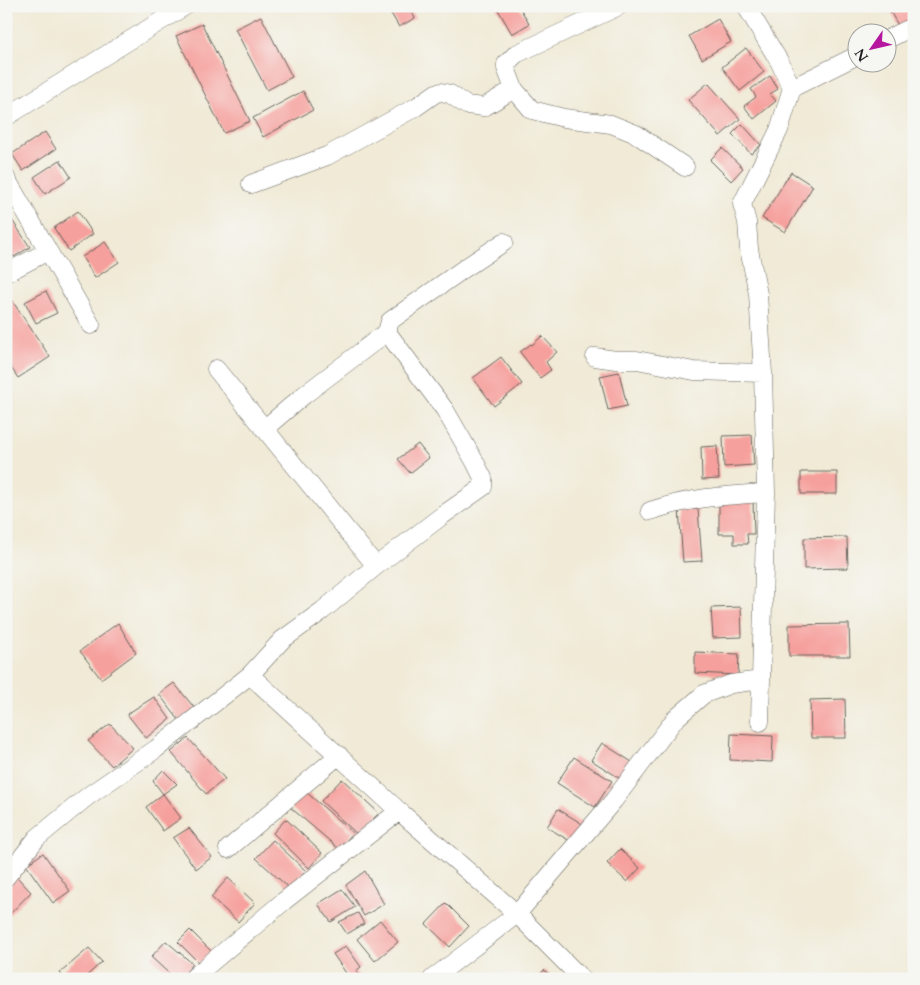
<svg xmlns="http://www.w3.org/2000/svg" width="920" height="985" font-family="Cardo,serif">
	<rect width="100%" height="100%" fill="#f6f6f2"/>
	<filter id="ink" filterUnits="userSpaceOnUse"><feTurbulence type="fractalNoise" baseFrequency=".02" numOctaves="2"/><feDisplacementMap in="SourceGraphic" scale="10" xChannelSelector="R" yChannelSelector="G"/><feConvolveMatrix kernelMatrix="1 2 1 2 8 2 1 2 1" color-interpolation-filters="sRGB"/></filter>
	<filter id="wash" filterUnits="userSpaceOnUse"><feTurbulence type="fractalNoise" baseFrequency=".0096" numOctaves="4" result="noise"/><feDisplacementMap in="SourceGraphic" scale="20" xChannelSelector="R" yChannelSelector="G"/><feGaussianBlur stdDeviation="1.12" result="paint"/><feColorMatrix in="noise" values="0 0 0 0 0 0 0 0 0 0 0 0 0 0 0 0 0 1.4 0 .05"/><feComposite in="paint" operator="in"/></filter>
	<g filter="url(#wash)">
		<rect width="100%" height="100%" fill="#f0ead6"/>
		<g id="blocks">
			<!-- building -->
			<path fill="#f6a09d" d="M396,6H408L415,18L399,27L389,10Z
				M496,6H519L529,24L512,34Z
				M887,6H908L914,19L899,27Z
				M261,16L292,77L267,90L235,29Z
				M718,19L731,42L702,59L689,36Z
				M202,24L250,121L224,133L176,36Z
				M746,48L764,72L740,91L722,67Z
				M770,76L778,89L770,94L776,101L754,119L744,106L756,97L751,89Z
				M708,83L740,119L720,136L688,100Z
				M303,91L313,110L263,137L253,118Z
				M742,124L761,145L751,154L732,134Z
				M45,132L56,149L23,171L12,154Z
				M722,148L743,168L731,181L710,160Z
				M60,160L71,177L45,194L34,177Z
				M791,172L813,186L785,232L762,218Z
				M78,211L93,234L69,251L54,228Z
				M12,220L30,247L14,257L6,245V224Z
				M105,242L119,262L95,278L82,257Z
				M46,291L57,313L36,323L25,302Z
				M11,299L50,357L18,378L6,360V302Z
				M542,336L557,352L546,362L551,370L540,378L520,352L531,344L532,345Z
				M501,357L522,384L494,406L473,378Z
				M619,372L627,406L608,410L600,376Z
				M752,435L754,465L724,467L723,436Z
				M418,444L429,458L410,473L398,459Z
				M717,446L719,479L702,480L701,447Z
				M801,472H837V494H801Z
				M719,501H753L754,534H747L748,544H734V534H719Z
				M698,509L702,561L683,562L679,510Z
				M847,537L848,568L804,569V538Z
				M741,607L742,637L713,638L711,608Z
				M118,623L136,653L101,679L80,651Z
				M849,624L850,656H789V625Z
				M695,652L739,654L738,675L695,673Z
				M174,683L197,711L182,724L159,694Z
				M154,697L170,719L146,738L127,714Z
				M845,699L846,738H811L810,700Z
				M110,724L133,748L112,766L88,741Z
				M731,734L773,736L772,762L730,760Z
				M188,738L225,779L206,794L171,752Z
				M602,743L632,762L621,779L591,760Z
				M574,757L612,781L595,807L557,783Z
				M163,770L177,784L163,794L153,781Z
				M342,779L379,813L358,835L321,801Z
				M305,791L353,833L339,849L291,808Z
				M163,794L181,818L163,831L146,807Z
				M558,809L584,825L573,843L547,827Z
				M286,819L322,853L309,868L273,833Z
				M189,828L212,857L196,869L173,838Z
				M273,840L306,871L290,889L256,858Z
				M620,849L640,868L627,882L607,863Z
				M43,853L70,891L53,903L26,865Z
				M365,871L384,904L364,916L346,885Z
				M17,877L31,892L8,916L6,914V889Z
				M228,878L255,903L238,922L211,897Z
				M342,889L355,907L331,922L318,904Z
				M446,903L469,926L450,947L426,924Z
				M358,913L364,924L347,934L339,922Z
				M380,920L398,942L375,961L357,939Z
				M190,930L211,951L199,963L178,942Z
				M166,941L193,964L180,979H175L151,957Z
				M346,946L361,967L356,971L362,979H350L333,954Z
				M89,948L102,962L83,979H65L60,973Z
				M544,970L554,979H537Z"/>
		</g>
	</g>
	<g filter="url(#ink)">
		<use href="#blocks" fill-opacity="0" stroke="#66645d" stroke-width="1"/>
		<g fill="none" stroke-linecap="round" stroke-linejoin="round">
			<!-- minor casing -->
			<g stroke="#66645d" stroke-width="19">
				<path id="minor" d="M619,6L516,54L506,64V68L514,89L532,110L564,118L611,124L636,134L685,167
					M888,39L914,26
					M792,88L858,55
					M6,117L185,6
					M6,178L91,325
					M251,184L327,156L416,107L436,93L441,92L450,94L466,105L484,107L514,89
					M6,273L48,251
					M595,357L616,360H637L694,371L763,373
					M216,369L376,566
					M264,429L304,395L387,332
					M650,511C691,497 723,496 766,493
					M250,675L282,640L322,611L376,566L443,515L483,487V478L475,462L445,410L387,332L390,321L465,268L504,242
					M760,722L761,680
					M228,849L339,755
					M6,877L37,838L88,796L156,749L250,675L399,811L517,914L582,979
					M194,977L284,901L399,811
					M432,979L517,914L614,800L675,719L704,694L731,684L761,680L766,493L763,373L758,294L749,249L747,222L742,204L779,130L792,88L779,61L746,6"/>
			</g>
			<!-- minor -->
			<use href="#minor" stroke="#fff" stroke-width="18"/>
		</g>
	</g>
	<!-- margin -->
	<rect width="920" height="985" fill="none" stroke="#f6f6f2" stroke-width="25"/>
	<!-- north arrow -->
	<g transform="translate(872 48) rotate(236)"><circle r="24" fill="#f6f6f2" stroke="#9f9f9c"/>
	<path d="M0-4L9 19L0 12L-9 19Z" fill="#b5179e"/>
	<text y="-8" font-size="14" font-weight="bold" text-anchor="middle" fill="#1c1c1c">N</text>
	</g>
</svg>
